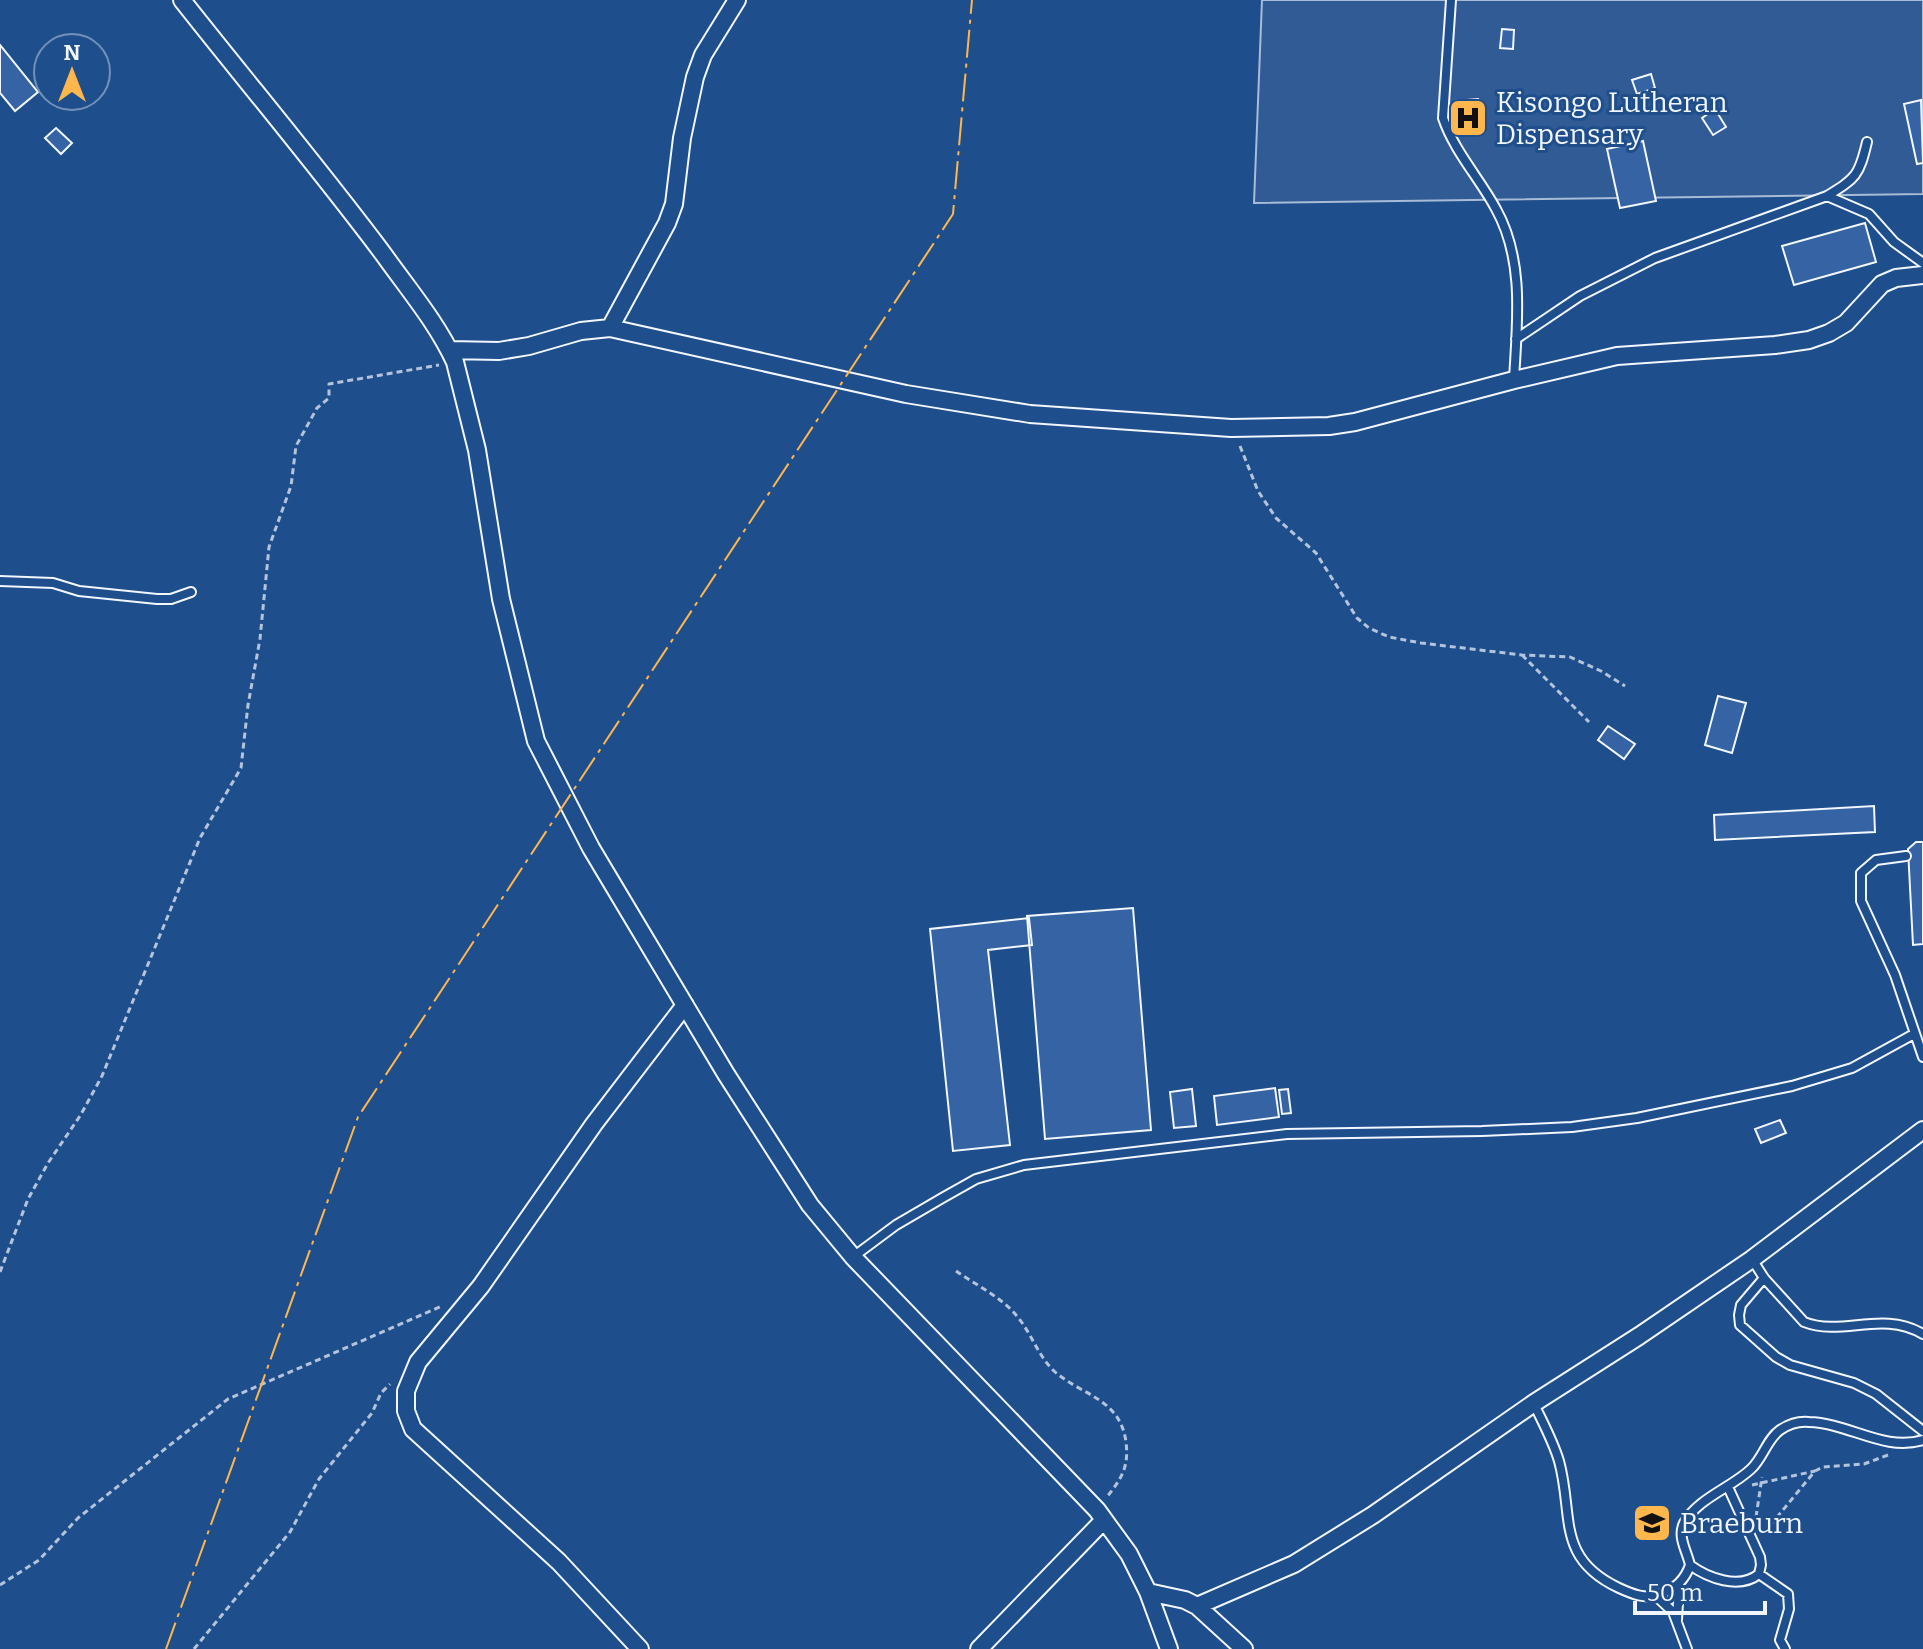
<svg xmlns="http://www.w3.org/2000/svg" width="1923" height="1649" font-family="Bitter,serif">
	<rect width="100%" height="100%" fill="#1f4e8c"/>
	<!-- built -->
	<path fill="#305b95" stroke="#a8bbd7" stroke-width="2" d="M1262,0H1923V194L1254,203Z"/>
	<!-- building -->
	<path fill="#3563a3" stroke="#f2f6ff" stroke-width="2" d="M1502,29L1514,30L1513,49L1500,48Z
		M0,45L38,92L15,111L0,93Z
		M1651,74L1655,88L1637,94L1632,80Z
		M1478,99L1481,135L1458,136L1455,101Z
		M1921,100L1923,163L1917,164L1904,104Z
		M1715,109L1726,127L1713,135L1702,118Z
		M56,128L72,143L61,154L45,138Z
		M1643,141L1656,201L1620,208L1607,149Z
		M1865,223L1876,262L1794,285L1782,246Z
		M1718,696L1746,703L1732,753L1705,745Z
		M1608,726L1635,744L1624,759L1598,740Z
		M1874,806L1875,832L1715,840L1714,815Z
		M1916,842H1923V944L1913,945L1908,849Z
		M1133,908L1151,1130L1045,1139L1027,916Z
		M1029,918L1032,945L988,950L1010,1145L953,1151L930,929Z
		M1275,1088L1279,1117L1217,1125L1214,1096Z
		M1192,1089L1196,1126L1174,1128L1170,1092Z
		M1288,1089L1291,1113L1282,1114L1279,1090Z
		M1780,1120L1786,1133L1761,1143L1755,1129Z"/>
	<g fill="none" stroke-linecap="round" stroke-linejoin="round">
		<!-- lane casing -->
		<g stroke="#f2f6ff" stroke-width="12">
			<path id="lane" d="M1451,0L1443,118C1454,151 1480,179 1496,209C1525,261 1517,323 1514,380
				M1827,196L1869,214L1894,242L1923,263
				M1516,339L1580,296L1655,258L1827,196C1856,178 1859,176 1867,142
				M0,581L53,583L79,591L157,599H171L191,592
				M1906,856L1876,860L1861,873V901L1895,975L1923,1057
				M853,1257L896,1225L944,1197L976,1179L1024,1165L1287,1134L1482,1131L1572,1127L1637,1118L1792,1086L1852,1068L1914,1034
				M1752,1259L1764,1278L1804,1322C1843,1337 1881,1310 1923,1334
				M1764,1278L1741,1305L1739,1315L1740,1325L1776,1357L1790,1365L1854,1383L1876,1394L1923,1431
				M1534,1404C1543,1423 1553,1441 1559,1461C1574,1515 1555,1558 1619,1588C1632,1594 1646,1600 1661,1594C1675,1589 1685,1580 1690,1565C1687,1551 1677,1537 1684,1523C1698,1498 1731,1488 1751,1469C1763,1458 1767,1439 1780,1430C1789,1424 1799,1421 1809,1422C1849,1423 1884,1452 1923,1440
				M1690,1565C1708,1578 1739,1590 1759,1574L1761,1565L1760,1557L1728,1487
				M1759,1574L1788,1594L1789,1609L1780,1640L1785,1649
				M1656,1596L1673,1612L1687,1649
				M1677,1620L1679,1585"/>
		</g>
		<!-- street casing -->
		<g stroke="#f2f6ff" stroke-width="20">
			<path id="street" d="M182,0C249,85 319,168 384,255C409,290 437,323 455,362L477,450L501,599L536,741L591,848L726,1074L810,1205L853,1257L1097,1510L1129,1554L1148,1592L1169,1649
				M610,328L667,223L674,204L682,138L695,77L703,55L737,0
				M449,350L499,351L529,346L581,331L610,328L906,394L1030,414L1231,428L1329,426L1355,422L1514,380L1617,356L1775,345L1809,340L1829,333L1846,323L1882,284L1896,278L1923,275
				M1148,1592L1185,1600L1197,1606L1244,1649
				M1197,1606L1294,1564L1373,1515L1534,1403L1639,1336L1752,1259L1923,1130
				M640,1649L559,1562L413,1429L406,1411V1391L418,1362L481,1286L594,1124L685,1005
				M979,1649L1104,1520"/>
		</g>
		<!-- path -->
		<path stroke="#b3c4dc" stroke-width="3" stroke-dasharray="6 4" stroke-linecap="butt" d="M1240,446L1258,491L1276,518L1316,553L1357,618L1369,628L1389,637L1421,643L1522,655L1570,657L1601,671L1625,686
			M1522,655L1589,722
			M956,1271C976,1285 1001,1297 1016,1315C1031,1332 1038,1356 1054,1371C1082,1396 1120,1398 1126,1442C1129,1467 1122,1478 1106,1498
			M0,1272L28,1199L48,1163L80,1116L102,1076L200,838L241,768L248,705L260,639L269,547L291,486L296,446L317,408L329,398V384L439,365
			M1752,1485L1815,1471
			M1756,1517L1762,1477
			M1764,1533L1815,1471L1823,1467L1864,1464L1888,1455
			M0,1585L39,1560L78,1518L228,1399L442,1306
			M194,1649L290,1532L319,1479L372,1413L381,1393L390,1384"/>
		<!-- lane -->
		<use href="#lane" stroke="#1f4e8c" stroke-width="8"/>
		<!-- street -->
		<use href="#street" stroke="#1f4e8c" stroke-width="16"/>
		<!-- power -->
		<path stroke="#ffb74d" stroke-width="2" stroke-dasharray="28 6 4 6" stroke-linecap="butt" d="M166,1649L358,1117L953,214L972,0"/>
	</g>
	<!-- icons -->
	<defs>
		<g id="hospital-square" transform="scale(2)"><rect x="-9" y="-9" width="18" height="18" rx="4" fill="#ffb74d" stroke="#1f4e8c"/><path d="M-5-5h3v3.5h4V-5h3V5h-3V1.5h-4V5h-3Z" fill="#111"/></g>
		<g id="school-square" transform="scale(2)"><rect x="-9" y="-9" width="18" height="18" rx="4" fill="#ffb74d" stroke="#1f4e8c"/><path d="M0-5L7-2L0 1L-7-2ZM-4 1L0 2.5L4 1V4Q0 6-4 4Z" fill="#111"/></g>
	</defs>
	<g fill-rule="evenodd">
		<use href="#hospital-square" x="1468" y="118"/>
		<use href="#school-square" x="1652" y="1523"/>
	</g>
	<g text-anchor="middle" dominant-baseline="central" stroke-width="6" stroke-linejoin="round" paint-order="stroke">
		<!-- poi labels -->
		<g font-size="28" fill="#f2f6ff" stroke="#1f4e8c" text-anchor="start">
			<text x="1496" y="102">Kisongo Lutheran<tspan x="1496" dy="32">Dispensary</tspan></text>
			<text x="1680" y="1523">Braeburn</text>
		</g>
	</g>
	<!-- north arrow -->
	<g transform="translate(72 72)"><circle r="38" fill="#1f4e8c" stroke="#7391ba" stroke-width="2"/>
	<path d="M0-6L14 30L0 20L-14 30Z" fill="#ffb74d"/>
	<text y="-12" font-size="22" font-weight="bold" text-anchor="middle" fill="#f2f6ff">N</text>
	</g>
	<!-- scale -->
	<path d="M1635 1601v12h130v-12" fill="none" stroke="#f2f6ff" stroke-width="4"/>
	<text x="1647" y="1601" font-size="24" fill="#f2f6ff" stroke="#1f4e8c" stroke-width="6" paint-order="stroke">50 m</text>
</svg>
